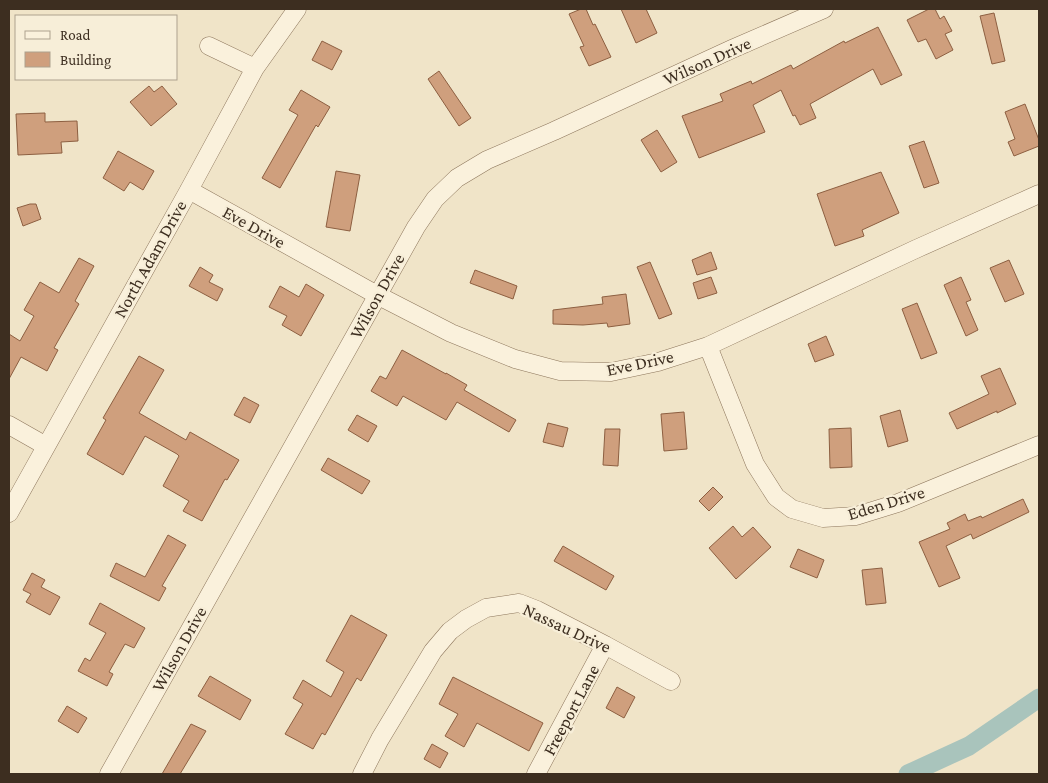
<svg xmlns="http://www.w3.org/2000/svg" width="1048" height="783" font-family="'Crimson Pro',serif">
	<rect width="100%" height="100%" fill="#f0e4c8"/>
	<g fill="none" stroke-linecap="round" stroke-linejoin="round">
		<!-- canal -->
		<path stroke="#a9c4bc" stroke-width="19" d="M908,774L969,746L1039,698"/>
	</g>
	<!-- building -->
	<path fill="#cf9f7d" stroke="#8d5f41" d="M581,9H586L593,25L595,24L611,57L589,66L580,47L584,46L569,14Z
		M621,9H646L657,33L636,43Z
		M929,9H935L940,19L944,16L952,31L945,34L953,50L936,59L926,39L918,42L907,20Z
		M994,13L1005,61L992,64L980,16Z
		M878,27L902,75L881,85L873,69L810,104L816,118L800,125L795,115L793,116L781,90L753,105L765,132L699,158L682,116L723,101L720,94L751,81L752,84L791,65L793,69L844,41L845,43Z
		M322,41L342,51L332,70L312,60Z
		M439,71L471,118L459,126L428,79Z
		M149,86L154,92L162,86L177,104L151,126L130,102Z
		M301,90L330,107L318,127L316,125L280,188L262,178L298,115L289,110Z
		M1025,104L1039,140V146L1014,156L1008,142L1015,139L1005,112Z
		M45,113V122L77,121L78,141L61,142L62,153L18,155L16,114Z
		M657,130L677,162L661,172L641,140Z
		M924,141L939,183L924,188L909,146Z
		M118,151L154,171L143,190L130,182L124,191L103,178Z
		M336,171L360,175L350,231L326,227Z
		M881,172L899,213L862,230L864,236L835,246L817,194Z
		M30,204H36L41,219L23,226L17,208Z
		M711,252L717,269L697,275L692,260Z
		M79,258L94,266L75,301L79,304L54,348L58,350L47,371L21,357L9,379V334L20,341L34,316L24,310L40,282L59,293Z
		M1009,260L1024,294L1005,302L990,268Z
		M650,262L672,314L659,319L637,267Z
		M200,267L213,275L209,282L223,289L217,301L189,286Z
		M475,270L517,286L513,299L470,283Z
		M711,277L717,293L698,299L693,283Z
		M961,277L971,300L966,302L978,330L966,336L944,285Z
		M306,284L324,295L301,336L282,325L287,316L269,307L280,286L299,297Z
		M626,294L630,324L608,327L607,323L583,325L553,324V310L603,304L602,297Z
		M917,303L937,353L921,359L902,309Z
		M826,336L834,355L815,362L808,344Z
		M402,350L446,374V373L467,385L464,390L516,420L509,432L457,402L446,420L403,396L397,406L371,391L380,376L386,379Z
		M139,356L164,370L139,413L186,440L190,432L239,460L227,480L225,479L202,521L183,511L189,501L163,486L179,456L177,454L145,436L123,475L87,454L106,420L103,418Z
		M1000,368L1016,404L997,413V411L957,429L949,413L989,394L981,376Z
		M244,397L259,405L250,423L234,415Z
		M900,410L908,441L888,447L880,416Z
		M684,412L687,449L664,451L661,414Z
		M357,415L377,426L368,442L348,430Z
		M548,423L568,428L563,447L543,442Z
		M851,428L852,467L830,468L829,429Z
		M605,429H620L618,466L603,465Z
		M328,458L370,481L362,494L321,470Z
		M713,487L723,497L709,511L699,501Z
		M1023,499L1029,512L973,539L971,534L946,546L960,578L939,587L919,542L950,529L947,523L965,514L968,521L981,516L982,518Z
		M733,526L742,537L753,527L771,547L736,579L709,548Z
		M168,535L186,545L162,586L166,588L159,601L110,576L116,563L145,577Z
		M563,546L614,576L606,590L554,561Z
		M798,549L824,560L817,578L790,567Z
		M882,568L886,603L866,605L862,570Z
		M32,573L45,580L41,587L60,597L50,615L26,602L31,594L23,590Z
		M100,603L145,628L134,648L125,644L109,672L113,674L107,686L78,671L85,658L90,661L106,633L89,624Z
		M351,615L387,635L361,681L357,678L325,735L322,733L313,749L285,734L303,704L293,698L303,680L331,697L344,672L326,661Z
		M210,676L251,700L240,720L198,696Z
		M453,677L543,723L529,751L477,723L464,747L445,736L458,714L439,704Z
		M617,687L635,697L624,718L606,708Z
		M67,706L87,718L78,733L58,721Z
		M191,724L206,731L180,774H162Z
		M432,744L448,753L440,768L424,759Z"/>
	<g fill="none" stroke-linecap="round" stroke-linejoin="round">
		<!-- street casing -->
		<g stroke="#8d765c" stroke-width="19">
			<path id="street" d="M209,46L255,68
				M189,190L377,295L451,333L515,359L560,371L611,372L658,362L708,346L916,249L1039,194
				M708,346L755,464L776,497L792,509L823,518L856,516L898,503L1039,445
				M9,425L46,446
				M9,513L189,190L255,68L297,9
				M109,774L416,227L435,199L457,178L487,160L554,131L732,49L824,9
				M362,774L380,739L433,651L450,631L466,619L486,608L519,603L537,610L605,645L671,681
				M536,774L605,645"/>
		</g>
		<!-- street -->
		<use href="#street" stroke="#faf1dc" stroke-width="18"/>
	</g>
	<g text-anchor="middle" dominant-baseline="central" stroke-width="4.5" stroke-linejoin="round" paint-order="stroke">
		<!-- street labels -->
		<g font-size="18" fill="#3d2e20" stroke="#f7eed8">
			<text transform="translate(707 61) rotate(-24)">Wilson Drive</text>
			<text transform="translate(254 227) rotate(29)">Eve Drive</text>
			<text transform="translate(150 259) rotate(-61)">North Adam Drive</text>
			<text transform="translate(377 296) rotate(-61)">Wilson Drive</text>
			<text transform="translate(640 363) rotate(-12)">Eve Drive</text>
			<text transform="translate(886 503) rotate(-17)">Eden Drive</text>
			<text transform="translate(567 628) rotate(25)">Nassau Drive</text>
			<text transform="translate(179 649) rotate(-61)">Wilson Drive</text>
			<text transform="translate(571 710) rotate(-62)">Freeport Lane</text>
		</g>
	</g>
	<!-- border -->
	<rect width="1048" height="783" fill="none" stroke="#3d2e20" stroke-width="20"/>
	<!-- legend -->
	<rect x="15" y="15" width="162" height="65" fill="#f7eed8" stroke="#ada18e"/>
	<rect x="25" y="31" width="25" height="8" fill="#faf1dc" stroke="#ada18e"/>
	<text x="60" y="40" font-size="15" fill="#3d2e20">Road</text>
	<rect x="25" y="52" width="25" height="15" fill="#cf9f7d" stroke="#ada18e"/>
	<text x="60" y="65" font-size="15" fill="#3d2e20">Building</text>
</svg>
